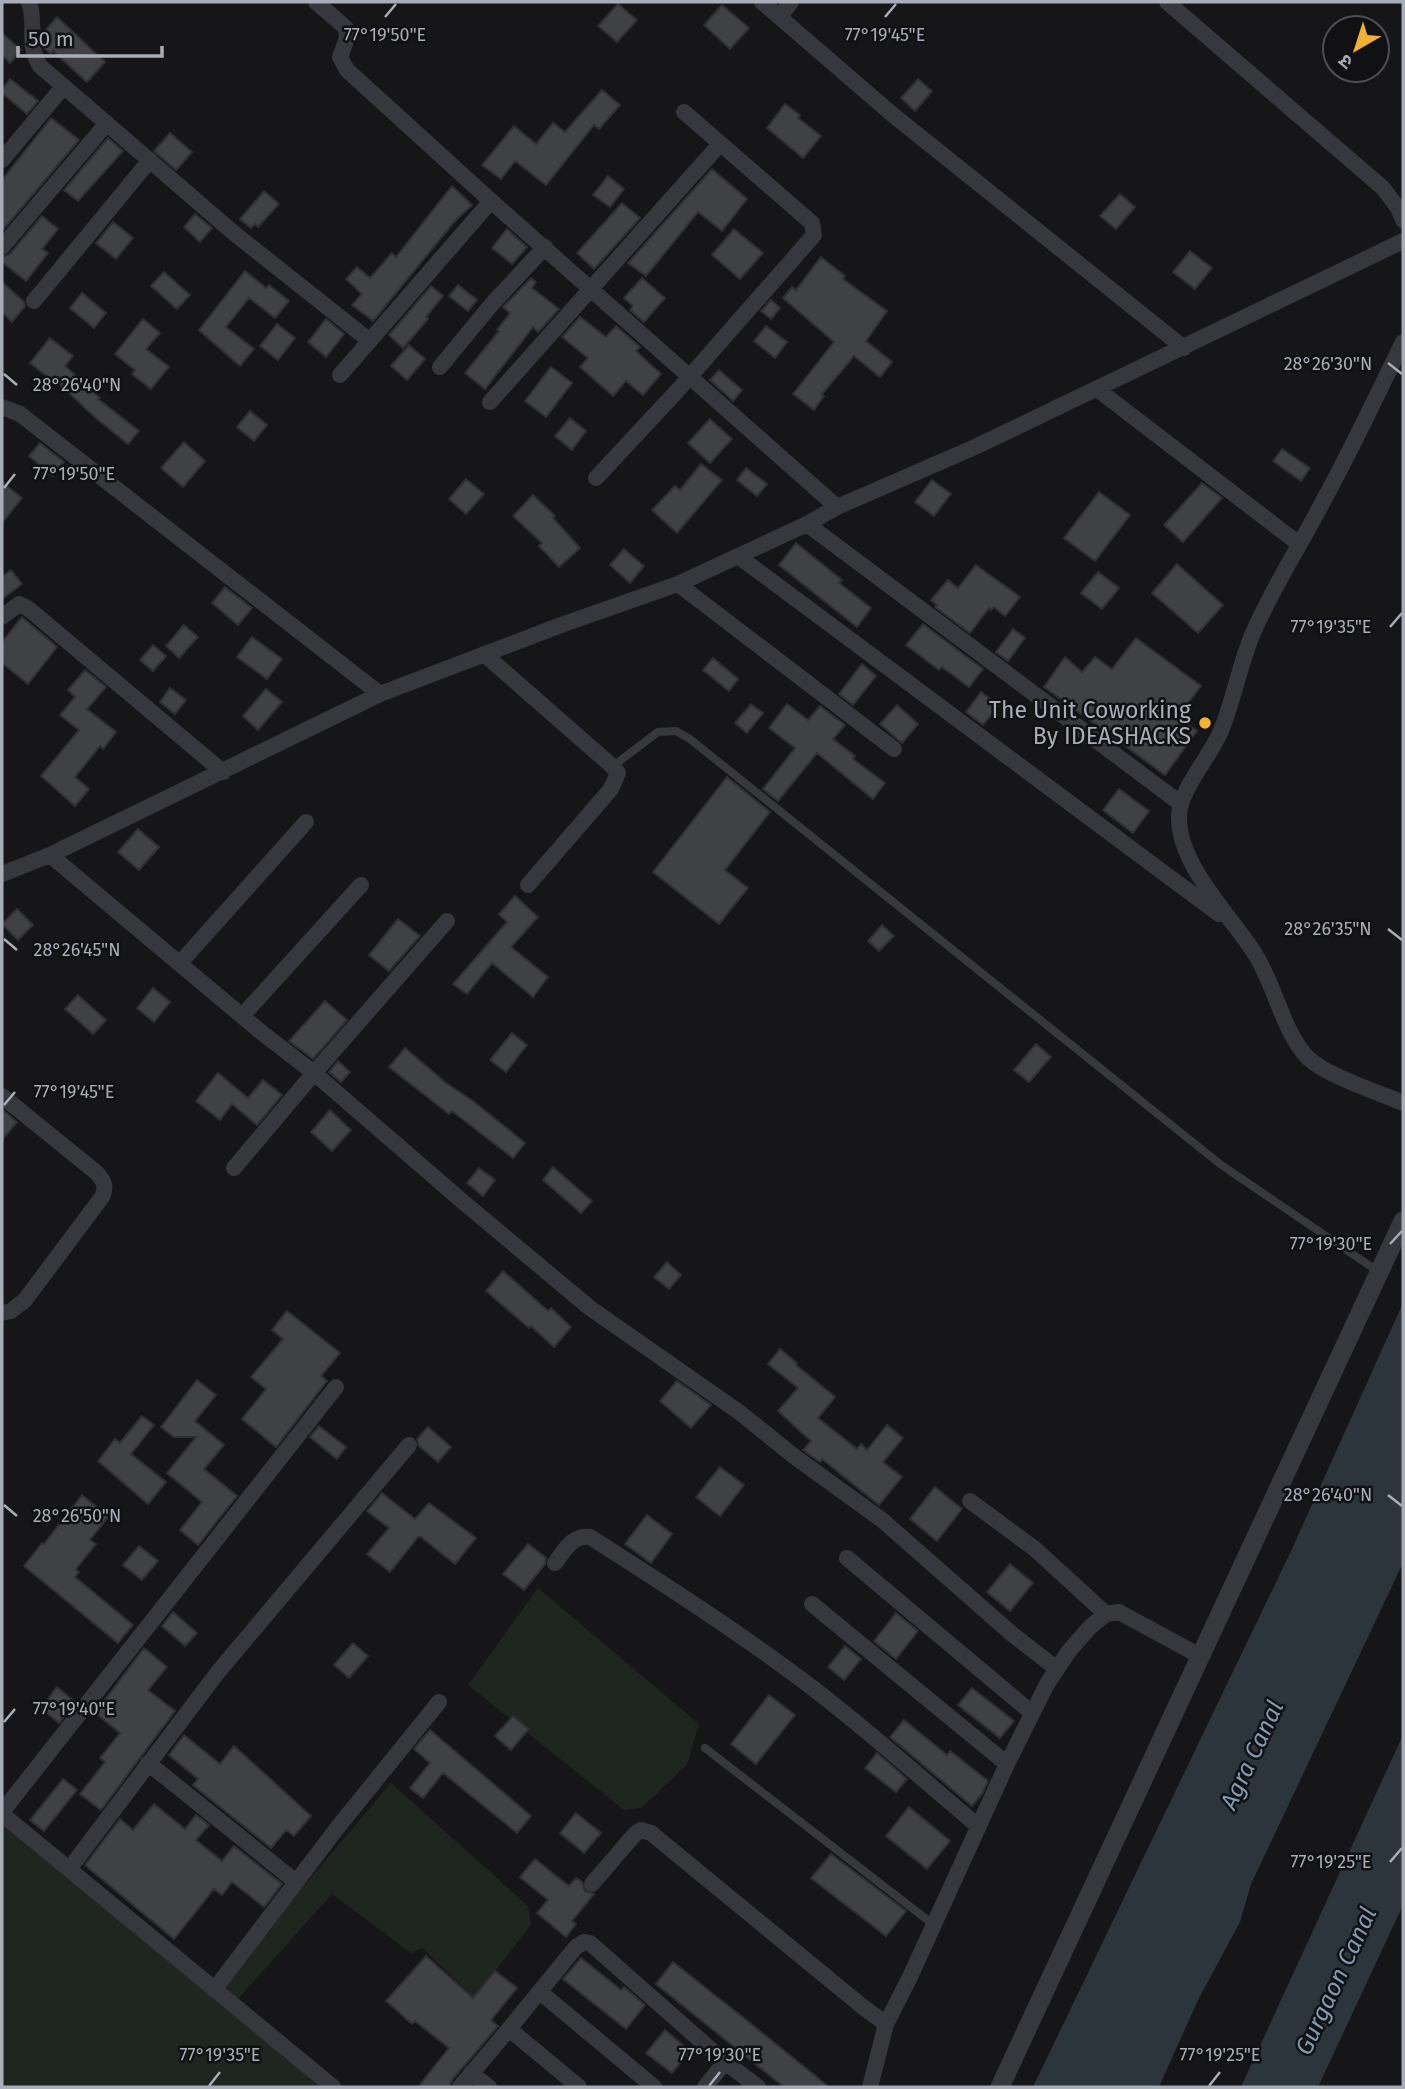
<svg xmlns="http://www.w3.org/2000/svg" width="1405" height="2089" font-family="'Fira Sans','Noto Sans Devanagari',sans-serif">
	<rect width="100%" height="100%" fill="#161618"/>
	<!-- green -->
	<path fill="#1e261f" d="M538,1588L699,1724L687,1765L641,1808L624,1810L468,1685Z
		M391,1783L528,1906L531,1925L474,1998L422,1948L411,1953L332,1894L237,2000L222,1982Z
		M2,1820L322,2087H2Z"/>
	<!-- water -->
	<path fill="#2c353c" d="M1403,1303V1563L1251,1884L1240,1922L1198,2000L1159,2087H1033L1292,1549Z
		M1403,1735V1905L1318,2087H1241Z"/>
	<!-- building -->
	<path fill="#404145" stroke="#303034" stroke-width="2" d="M618,4L637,20L617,42L598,26Z
		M722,5L749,28L730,49L704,25Z
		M57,17L105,62L87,82L53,51L51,54L44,48L43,33Z
		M2,33L21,50L10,63L2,55Z
		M10,79L38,101L27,114L2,93V90Z
		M918,79L932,91L915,111L901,98Z
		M602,90L620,105L599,129L594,125L546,185L515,161L501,179L482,165L514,126L536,144L553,123L565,132Z
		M785,104L800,115L798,118L821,136L803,158L767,128Z
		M51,118L79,140L2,231V180Z
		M170,133L192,152L176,170L154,151Z
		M108,138L123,151L78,201L64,190Z
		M712,169L747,199L722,231L698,212L646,276L628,263Z
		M608,176L624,189L610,207L593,195Z
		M452,186L472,205L455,221L373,321L352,305L362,294L346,279L357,267L370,278L392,253L396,257Z
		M264,191L279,204L258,227L255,224L251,228L240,219Z
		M1120,194L1135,207L1116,229L1100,216Z
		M622,203L640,218L594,269L577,253Z
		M195,214L212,228L200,242L184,227Z
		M42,216L58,229L42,249L48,253L26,281L2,262V257L10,254Z
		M113,222L133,238L116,259L96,243Z
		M507,229L527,247L512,264L492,248Z
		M734,229L763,253L740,279L712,255Z
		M1190,251L1212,268L1195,289L1173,272Z
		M821,257L845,276L843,279L887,311L866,341L892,362L880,377L854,356L822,394L824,396L814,410L793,394L834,342L783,298L792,287L796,290Z
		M245,271L266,288L269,285L289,301L275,318L249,298L226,327L254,349L240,366L199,330Z
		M164,272L190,295L177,309L151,286Z
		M531,278L536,282L532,288L559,309L538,332L533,327L485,389L465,373L499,331L497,330L510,313L503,307Z
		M642,278L665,298L644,322L630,310L633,306L624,298Z
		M2,282L24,302L25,306L12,322L2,312Z
		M458,285L477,300L468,311L449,296Z
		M431,286L443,296L426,317L428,319L403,348L389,335Z
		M82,293L106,313L94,328L70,308Z
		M771,300L780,308L771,319L761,311Z
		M580,317L606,337L616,326L640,347L636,351L661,374L643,395L626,381L613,396L580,367L588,358L562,337Z
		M143,319L160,333L146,349L169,367L151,389L132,374L135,370L115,354Z
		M326,319L344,334L326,357L308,342Z
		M277,324L295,338L278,360L260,346Z
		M766,326L787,342L775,358L754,341Z
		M50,338L73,356L65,366L100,398L98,399L139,431L128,444L97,419L54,379L53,381L30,363Z
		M409,345L425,359L407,380L391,366Z
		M551,367L572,383L546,417L525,401Z
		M719,370L742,390L733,401L710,380Z
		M250,411L267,425L254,441L237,427Z
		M570,418L586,431L572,450L555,436Z
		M710,419L732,439L710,463L688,443Z
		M184,442L205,461L183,487L161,468Z
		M40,443L64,462L52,476L29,456Z
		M1282,449L1310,468L1301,481L1273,461Z
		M701,464L722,480L677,533L652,510L675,486L680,490Z
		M746,468L767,484L757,496L737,480Z
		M466,479L484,494L466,514L449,499Z
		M932,480L951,494L934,516L915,502Z
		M2,482L22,498L2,523Z
		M1202,483L1222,498L1183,542L1164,525Z
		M1099,492L1130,515L1095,561L1064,538Z
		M533,495L555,516L553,518L580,548L559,567L539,546L542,543L513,516Z
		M796,543L842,580L839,583L871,608L857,627L779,565Z
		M624,549L644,566L630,583L610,565Z
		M1177,564L1223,605L1198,633L1152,593Z
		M976,565L1020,597L1005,616L994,607L991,610L989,608L970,633L935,607L937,605L931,600L948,580L958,588Z
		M11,570L22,584L2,599V577Z
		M1098,572L1119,588L1102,609L1081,593Z
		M225,587L252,608L238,625L212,603Z
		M22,617L57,647L28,684L2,663V642Z
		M923,624L983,669L969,687L942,667L939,670L906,645Z
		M184,625L198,637L179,658L166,646Z
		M1013,629L1025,638L1008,661L996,652Z
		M252,637L282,659L267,679L237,657Z
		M1136,638L1201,686L1178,717L1197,731L1165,775L1044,687L1065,657L1082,672L1095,657L1112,669Z
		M153,645L166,656L153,671L140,660Z
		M713,658L738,679L729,691L703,670Z
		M862,664L876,676L853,705L839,694Z
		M85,670L106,687L87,709L116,732L103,749L100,746L75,777L89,789L75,806L41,776L79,730L60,715L75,697L68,690Z
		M170,688L186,700L175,714L160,702Z
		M266,689L282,702L258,730L243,716Z
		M981,692L999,706L983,725L966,712Z
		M751,704L763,713L747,733L735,723Z
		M787,704L808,720L820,706L845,725L833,739L855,756L853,759L885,783L873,799L817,753L778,801L763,789L795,748L769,728Z
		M897,705L918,724L902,743L880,724Z
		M727,777L770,812L725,870L748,888L719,924L653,872Z
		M1119,789L1149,811L1133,833L1103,810Z
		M138,829L159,847L139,870L118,852Z
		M515,896L538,917L511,947L548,977L533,997L492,963L467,994L453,984L507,922L499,914Z
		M17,909L33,925L18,940L2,924Z
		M398,919L420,936L389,971L369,955Z
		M882,925L894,936L879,951L868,941Z
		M153,988L170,1002L154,1022L137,1008Z
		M78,995L106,1020L93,1034L65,1009Z
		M325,1001L347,1020L313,1059L289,1041Z
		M512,1033L527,1045L506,1072L490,1060Z
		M1036,1044L1051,1057L1029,1082L1014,1070Z
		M405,1048L446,1083L473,1101L525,1143L513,1158L452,1111L449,1114L389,1067Z
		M338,1061L350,1072L341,1082L329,1072Z
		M218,1073L248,1098L263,1080L282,1095L257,1125L232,1104L220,1120L196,1101Z
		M330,1110L351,1130L332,1151L311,1132Z
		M4,1111L17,1122L2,1140V1114Z
		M553,1167L592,1201L581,1213L543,1180Z
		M479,1168L495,1180L483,1196L467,1183Z
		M667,1262L681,1275L669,1289L654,1277Z
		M503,1271L548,1311L551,1308L571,1327L554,1347L531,1326L529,1328L486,1291Z
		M287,1311L340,1353L321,1376L327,1381L276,1447L242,1419L266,1389L251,1377L283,1339L272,1330Z
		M780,1349L797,1363L796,1365L835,1397L818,1418L857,1449L861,1444L867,1450L887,1425L903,1438L883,1462L902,1477L879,1505L822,1459L820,1462L803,1450L811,1441L778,1411L798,1388L768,1364Z
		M197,1380L216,1395L195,1421L224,1445L204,1469L237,1496L198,1545L180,1530L202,1502L167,1473L196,1437H174L161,1427Z
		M677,1381L711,1405L691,1428L660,1401Z
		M142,1416L154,1425L131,1454L166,1482L148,1504L98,1461L115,1439L120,1443Z
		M319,1426L346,1447L337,1459L310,1437Z
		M428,1427L451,1447L438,1462L419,1446L417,1439Z
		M720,1467L744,1485L720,1516L696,1497Z
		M935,1487L962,1509L937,1541L910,1519Z
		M382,1493L415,1519L429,1503L476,1538L455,1564L421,1537H418L390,1572L367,1554L389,1528L367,1511Z
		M82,1495L108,1517L90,1540L96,1544L76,1569L79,1572L75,1577L133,1625L118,1643L24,1566L42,1543L44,1544Z
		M647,1515L672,1534L651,1563L625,1544Z
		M528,1544L546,1558L545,1564L524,1590L503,1574Z
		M139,1546L158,1561L142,1580L123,1565Z
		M1010,1564L1033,1583L1010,1611L987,1592Z
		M173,1612L197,1633L185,1646L162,1626Z
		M896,1613L918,1631L896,1659L874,1641Z
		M353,1643L368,1656L349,1678L334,1665Z
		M845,1646L861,1659L844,1680L828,1667Z
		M144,1648L167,1667L148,1690L175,1711L101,1810L80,1794L105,1762L100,1758L120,1733L95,1713Z
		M57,1687L75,1702L59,1723L41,1708Z
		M972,1688L1014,1721L1000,1738L958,1705Z
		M769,1695L795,1715L756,1764L731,1744Z
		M513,1716L529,1729L511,1750L495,1736Z
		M904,1720L947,1755L950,1751L988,1781L982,1794L972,1806L890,1737Z
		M430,1730L531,1816L517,1833L443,1773L423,1798L410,1788L430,1763L414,1749Z
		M184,1735L220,1764L234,1746L311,1816L294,1836L286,1830L271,1848L193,1785L198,1779L169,1755Z
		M877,1753L907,1779L896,1792L865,1768Z
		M63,1779L77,1790L44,1831L30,1820Z
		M154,1804L185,1829L196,1815L209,1825L196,1840L222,1861L234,1846L282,1884L264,1907L232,1882L222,1895L214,1889L174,1939L85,1865L120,1819L133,1830Z
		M909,1807L950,1841L927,1869L886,1836Z
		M576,1813L601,1833L584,1853L560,1833Z
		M831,1854L906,1911L886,1936L811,1878Z
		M535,1859L569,1886L576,1878L582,1882L585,1891L594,1894L572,1921L576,1924L566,1937L537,1913L548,1900L520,1877Z
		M426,1956L473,1998L495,1971L517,1988L491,2020L498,2026L452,2080L450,2087H418L449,2048L415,2021L412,2024L386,2001Z
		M581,1958L621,1990L624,1987L645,2005L626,2029L563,1979Z
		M673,1962L745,2019L829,2087H784L743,2054L656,1984Z
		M665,2030L690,2051L672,2073L646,2053Z"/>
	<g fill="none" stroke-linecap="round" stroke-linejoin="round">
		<!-- service -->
		<path stroke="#37383d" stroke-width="8" d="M613,766L658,732L676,731L690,739L1220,1164L1379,1272
			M705,1748L934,1925"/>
		<!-- minor -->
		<path stroke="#37383d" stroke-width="16" d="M29,2C37,25 26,44 40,66L235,234L370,341
			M316,2L346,28L347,38L340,57L347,70L491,201L837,507
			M762,2L893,115L1184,348
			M1167,2L1383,188L1398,208L1403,220
			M780,16L791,2
			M2,160L63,87
			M2,247L107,123
			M34,301L150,160
			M1403,342C1376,397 1350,453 1320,507C1298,549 1272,589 1253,633C1239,665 1234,701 1220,733C1209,758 1178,792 1179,818C1179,866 1231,916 1255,954C1275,985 1283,1032 1308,1058C1327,1076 1378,1092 1403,1103
			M440,367L492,304L545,247
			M340,375L491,201
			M1097,389L1299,544
			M490,402L720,144
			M2,407L20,414L380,694
			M596,478L678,390L814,235L812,223L684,112
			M807,524L1180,803
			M738,556L1219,914
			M678,584L894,749
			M2,617L19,604L29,609L223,772
			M484,654L612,766L618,773L611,789L528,885
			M50,855L261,1032L314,1073L462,1201L590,1308L739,1412L795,1457L882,1520L1012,1634L1057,1669
			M2,874L50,855L380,694L561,625L678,584L807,524L837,507L975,447L1403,241
			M180,963L306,822
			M242,1016L361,885
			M2,1096L97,1173C104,1181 107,1187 102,1197L25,1300L11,1311L2,1313
			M234,1168L314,1073L447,921
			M970,1501L1035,1549L1106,1614
			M847,1558L1032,1713
			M555,1563C564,1551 573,1534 590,1537C664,1584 740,1633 810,1686C868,1730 923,1780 978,1826
			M812,1604L1007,1764
			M148,1763L296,1882
			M2,1812L336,1387
			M2,1814L333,2087
			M70,1868L218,1672L409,1445
			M592,1884L635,1834L641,1830L651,1833L863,2007L886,2024
			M214,1990L338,1827L439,1702
			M540,1992L654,2087
			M509,2029L576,1947L584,1942L590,1943L725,2062L758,2087
			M471,2073L489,2087
			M460,2087L509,2029L579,2087
			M705,2087L725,2062
			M870,2087L886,2024L910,1977L1007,1764L1047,1684L1069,1651L1090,1627L1106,1614L1119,1612L1200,1656"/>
		<!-- tertiary -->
		<path stroke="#37383d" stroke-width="19" d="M1000,2087L1403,1221"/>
	</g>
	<!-- ticks -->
	<path fill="none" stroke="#a8adb8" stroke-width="2.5" d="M385,17L396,4M885,17L896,4M1388,363L1402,374M4,374L17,385M4,488L15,474M1390,627L1402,613M1388,929L1402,940M4,939L17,950M4,1105L15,1092M1390,1244L1402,1231M1388,1495L1402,1506M4,1505L17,1516M4,1722L15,1709M1390,1862L1402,1848M209,2086L220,2072M709,2086L720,2072M1209,2086L1220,2072"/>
	<!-- markers -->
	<circle fill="#f2b134" stroke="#111113" stroke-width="2.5" cx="1205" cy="723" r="7"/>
	<g text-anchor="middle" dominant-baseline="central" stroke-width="5" stroke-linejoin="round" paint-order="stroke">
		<!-- poi labels -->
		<g font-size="23" fill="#a8adb8" stroke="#111113" text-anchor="end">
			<text x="1191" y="710">The Unit Coworking<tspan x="1191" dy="26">By IDEASHACKS</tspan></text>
		</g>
		<!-- water labels -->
		<g font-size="24" font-style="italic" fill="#7f9bb3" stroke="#111113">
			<text transform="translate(1252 1755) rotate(-65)">Agra Canal</text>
			<text transform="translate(1336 1981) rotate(-65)">Gurgaon Canal</text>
		</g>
	</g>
	<g font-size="18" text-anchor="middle" fill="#a8adb8" stroke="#111113" stroke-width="5" stroke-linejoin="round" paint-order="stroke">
		<text x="385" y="41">77°19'50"E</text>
		<text x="885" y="41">77°19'45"E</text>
		<text x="1328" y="370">28°26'30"N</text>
		<text x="77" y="391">28°26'40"N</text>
		<text x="74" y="480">77°19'50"E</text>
		<text x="1331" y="633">77°19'35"E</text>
		<text x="1328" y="935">28°26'35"N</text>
		<text x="77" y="956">28°26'45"N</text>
		<text x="74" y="1098">77°19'45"E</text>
		<text x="1331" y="1250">77°19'30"E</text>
		<text x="1328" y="1501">28°26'40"N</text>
		<text x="77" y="1522">28°26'50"N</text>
		<text x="74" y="1715">77°19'40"E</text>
		<text x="1331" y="1868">77°19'25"E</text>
		<text x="220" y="2061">77°19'35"E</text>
		<text x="720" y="2061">77°19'30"E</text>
		<text x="1220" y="2061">77°19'25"E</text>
	</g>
	<!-- border -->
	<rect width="1405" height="2089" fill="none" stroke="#a8adb8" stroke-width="7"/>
	<!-- north arrow -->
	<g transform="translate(1356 49) rotate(219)"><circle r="33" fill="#111113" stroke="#4d4f55" stroke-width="2"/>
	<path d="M0-5L12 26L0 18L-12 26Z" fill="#f2b134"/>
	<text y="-10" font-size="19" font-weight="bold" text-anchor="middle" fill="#a8adb8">उ</text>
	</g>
	<!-- scale -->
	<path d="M18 46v10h144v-10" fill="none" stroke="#a8adb8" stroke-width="3.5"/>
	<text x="28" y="46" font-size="21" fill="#a8adb8" stroke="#111113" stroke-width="5" paint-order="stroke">50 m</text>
</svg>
